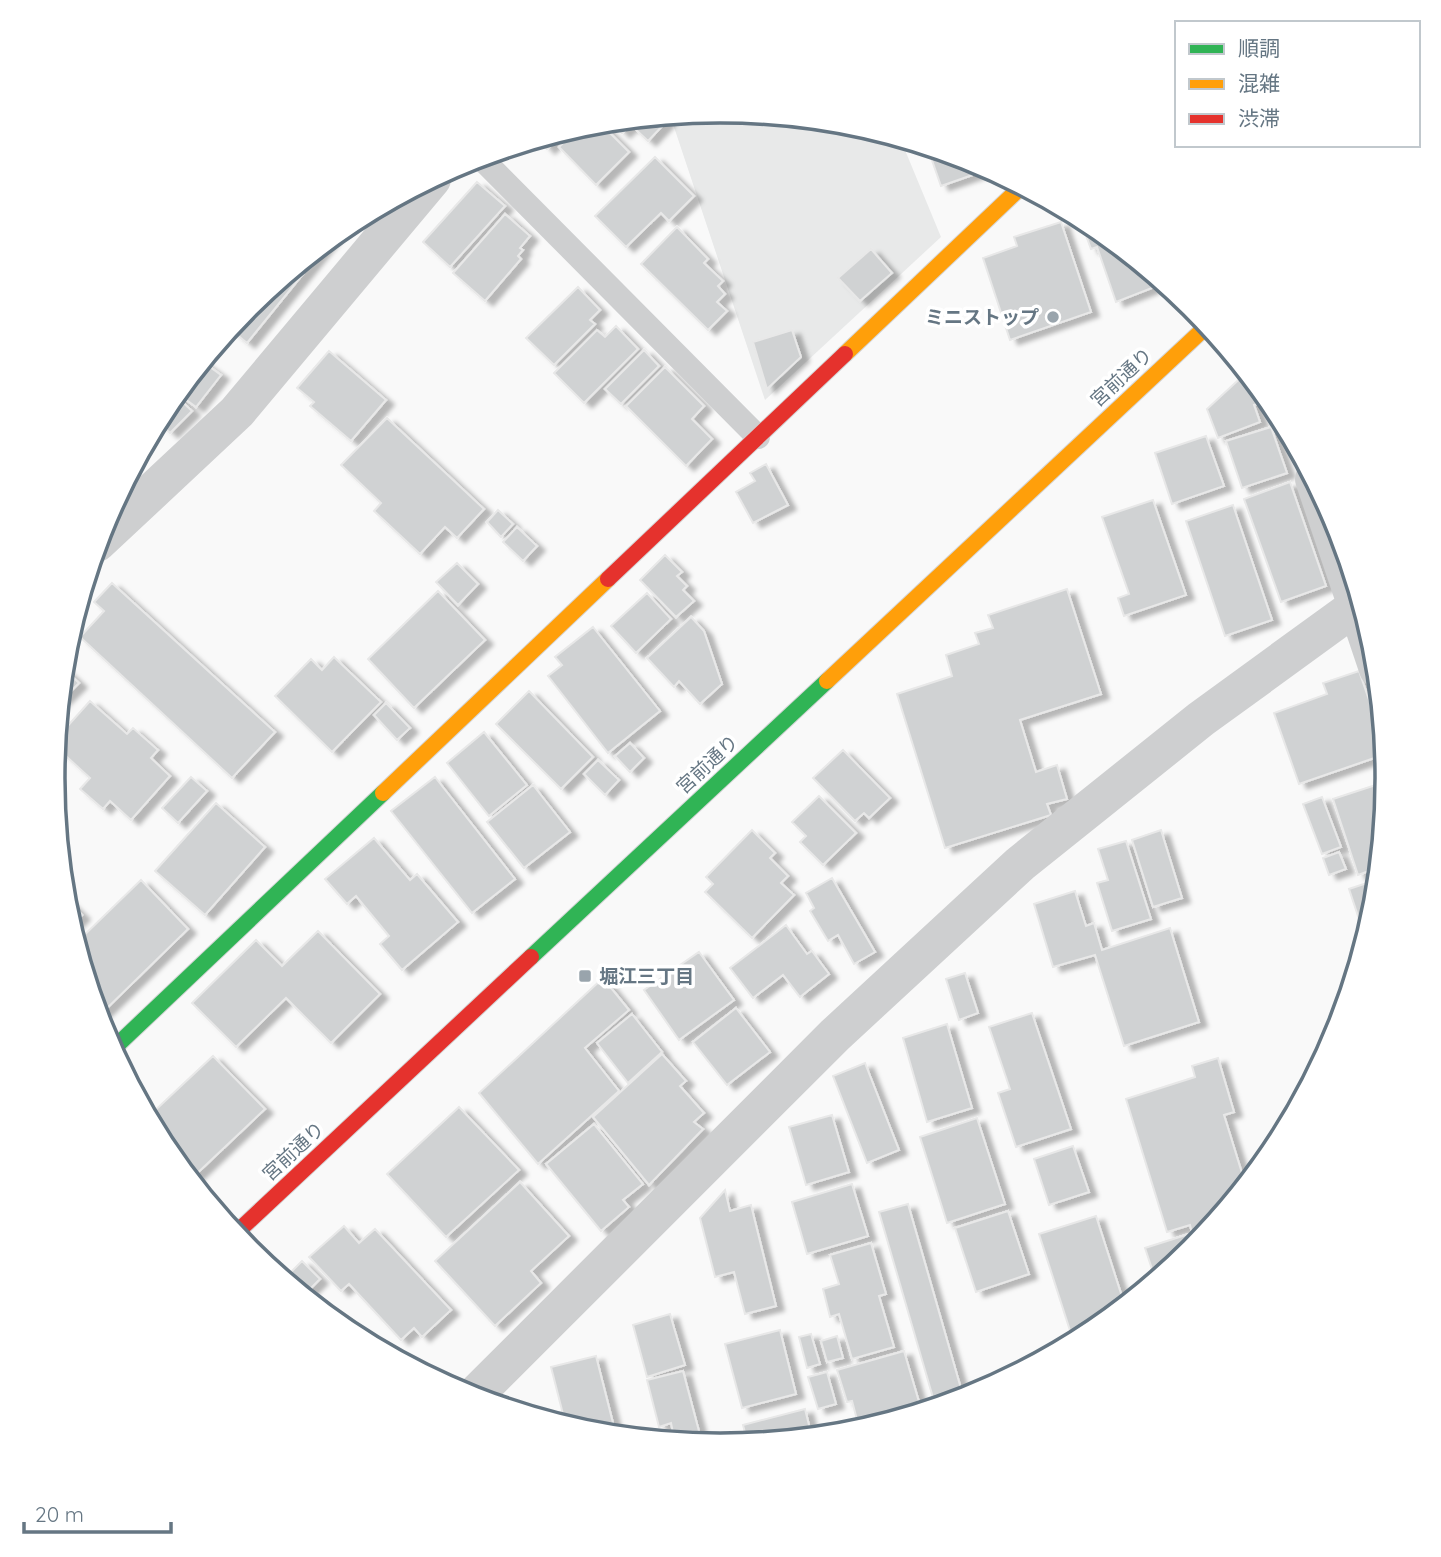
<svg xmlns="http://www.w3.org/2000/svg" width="1441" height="1557" font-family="Quicksand,'Noto Sans JP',sans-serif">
	<defs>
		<filter id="shadow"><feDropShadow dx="8" dy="4.5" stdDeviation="2" flood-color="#0004"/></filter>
	</defs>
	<rect width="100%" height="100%" fill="#f9f9f9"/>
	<!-- built -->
	<path fill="#e8e9e9" d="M721,111L851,123L900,138L941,237L765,400L670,115Z"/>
	<!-- building -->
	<path fill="#d0d2d3" stroke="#e8e8e8" stroke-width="2" filter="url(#shadow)" d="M662,116L667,121L648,141L631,125L622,133L611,121Z
		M599,122L629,152L596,185L559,147L579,127Z
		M565,131L547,149L538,139Z
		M927,146L977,162L981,164H979L981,172L941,186Z
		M655,157L694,196L669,221L661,213L626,247L595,216Z
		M477,182L505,206L450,267L423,242Z
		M505,214L530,236L520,248L523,250L518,256L521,259L485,301L453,273Z
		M1061,222L1091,312L1010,340L983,258L1017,246L1014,237Z
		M1092,224L1145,267L1152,288L1116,302L1097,247L1091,249L1083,227Z
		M677,227L708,259L704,263L723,281L718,286L725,294L717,302L727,311L708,330L641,264Z
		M333,237L247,343L230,329L248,306Z
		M871,249L892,273L860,301L838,278Z
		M578,287L600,310L590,320L595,324L554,365L526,338Z
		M616,326L638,349L584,403L554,373L597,330L605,337Z
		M792,330L801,357L767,389L753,342Z
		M644,350L659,366L621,404L605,389Z
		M329,351L386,400L351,441L310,406L314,402L297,388Z
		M203,362L221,375L196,407L177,393Z
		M665,367L704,406L692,419L712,439L686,466L626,406Z
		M1247,372L1257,384L1263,402L1254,405L1260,422L1218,438L1207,409Z
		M175,395L192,411L170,433L158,421L165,407Z
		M387,418L484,509L457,538L445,527L420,554L374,511L381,503L341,465Z
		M1271,427L1287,473L1242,488L1226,441Z
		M1206,436L1224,486L1172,504L1155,453Z
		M766,464L788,505L753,523L736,492L755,481L750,473Z
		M1290,482L1326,586L1281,602L1244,499Z
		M1153,500L1186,595L1124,616L1118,598L1129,594L1102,517Z
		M1233,505L1272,620L1225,636L1186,521Z
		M498,510L513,524L501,537L487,522Z
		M517,527L537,546L523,561L503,542Z
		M665,555L682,572L677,576L687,586L683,590L694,601L676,617L640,580Z
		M457,563L478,584L458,605L436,582Z
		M112,583L275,732L232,778L80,637L104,611L94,602Z
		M1067,589L1101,694L1020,720L1036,772L1057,765L1067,799L1047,804L1051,815L945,848L897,694L952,676L946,655L979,644L975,633L993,628L988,615Z
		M438,591L485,640L414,708L368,659Z
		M647,593L671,619L636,653L611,626Z
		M691,617L704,631L722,684L700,704L679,681L674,687L647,658Z
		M593,627L660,711L608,753L548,676L562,665L555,657Z
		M334,657L381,702L332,752L275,696L311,659L322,670Z
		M63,668L79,683L60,702Z
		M1359,671L1385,746L1386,754L1299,784L1274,713L1327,694L1323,683Z
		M529,691L593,757L561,789L496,724Z
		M90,701L127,734L133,728L158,750L151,758L170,776L131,820L110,801L103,809L80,789L90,778L56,747V739Z
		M386,703L410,728L397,740L374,715Z
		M484,732L527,785L489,816L447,763Z
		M630,743L644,758L630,772L615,756Z
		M843,750L890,798L869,818L864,813L855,821L813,778Z
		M598,760L619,780L605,795L584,774Z
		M191,777L207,791L178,823L162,808Z
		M435,777L515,879L472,913L391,811Z
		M1388,781L1380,867L1358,875L1333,799Z
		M533,785L570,832L524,868L487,822Z
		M819,796L856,833L823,865L800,842L806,836L792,822Z
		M1322,797L1341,847L1322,854L1303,804Z
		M216,803L265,847L205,915L155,871Z
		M752,830L775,853L770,858L788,876L781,883L794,895L752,938L705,892L713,884L706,877Z
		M1161,830L1182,898L1153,907L1132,840Z
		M374,838L410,880L417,874L458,922L402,970L380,944L389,936L356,896L347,904L325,879Z
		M1126,841L1151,919L1112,931L1097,883L1108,880L1098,849Z
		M1339,852L1346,869L1329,875L1323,858Z
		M832,878L875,952L854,964L838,935L828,941L810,911L814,908L806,893Z
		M1379,879L1376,909L1366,940L1349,889Z
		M141,880L188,929L98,1017L76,943Z
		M1075,891L1086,926L1094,923L1102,950L1170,928L1199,1022L1124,1046L1095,955L1053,967L1034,904Z
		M64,897L82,915L71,927L65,908Z
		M786,925L807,954L812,951L829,974L800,997L783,975L753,998L730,968Z
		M318,931L380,994L331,1043L286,998L236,1047L192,1003L256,940L282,966Z
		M699,952L734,1000L679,1040L644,990Z
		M965,973L978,1013L959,1020L946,979Z
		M603,978L629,1010L585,1048L619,1091L538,1164L479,1093Z
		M736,1008L770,1052L727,1085L693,1042Z
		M1032,1013L1071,1129L1016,1147L998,1093L1010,1089L989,1027Z
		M632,1014L662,1052L628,1083L597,1043Z
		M947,1024L972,1108L927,1122L903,1038Z
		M662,1054L686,1081L680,1086L704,1113L694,1122L703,1129L649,1185L593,1117Z
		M213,1056L265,1109L190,1180L165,1149L148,1117Z
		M1218,1058L1234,1112L1224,1115L1246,1186L1193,1251L1156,1281L1145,1248L1192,1233L1190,1225L1167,1232L1126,1099L1195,1077L1192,1066Z
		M865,1063L899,1150L867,1163L833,1076Z
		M459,1107L519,1170L446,1237L387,1174Z
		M832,1115L849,1172L806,1185L789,1127Z
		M977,1118L1005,1204L947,1223L920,1137Z
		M594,1124L643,1184L623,1200L629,1207L601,1231L546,1164Z
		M1073,1146L1089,1192L1049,1205L1034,1159Z
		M520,1182L569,1236L531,1271L541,1283L495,1326L435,1261Z
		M852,1184L868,1236L807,1254L792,1202Z
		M725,1190L730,1211L751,1205L776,1306L745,1314L734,1272L715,1277L700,1218Z
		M908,1204L964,1399L936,1408L879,1212Z
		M1008,1211L1029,1274L976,1292L955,1228Z
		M1096,1216L1125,1306L1091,1334L1074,1343L1039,1234Z
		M344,1226L359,1243L375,1229L451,1310L422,1337L414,1328L401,1340L349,1284L341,1291L309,1257Z
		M871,1243L886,1294L879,1296L894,1347L852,1359L839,1314L830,1317L823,1289L839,1284L830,1255Z
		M302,1261L320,1279L307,1292L289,1274Z
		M670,1314L685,1365L647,1377L633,1325Z
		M780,1330L796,1394L742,1408L725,1344Z
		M811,1334L820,1364L807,1368L799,1337Z
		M837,1336L843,1358L827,1362L821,1341Z
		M904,1351L922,1412L860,1431L852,1401L847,1402L837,1370Z
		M596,1356L613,1423L579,1430L566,1426L551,1367Z
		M1041,1361L999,1383L997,1375Z
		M683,1371L700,1435L675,1442L671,1423L659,1427L647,1380Z
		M827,1372L836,1404L818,1409L808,1377Z
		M805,1409L812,1437L748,1444L743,1425Z"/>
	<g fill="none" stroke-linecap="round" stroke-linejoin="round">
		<!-- fast casing -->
		<g stroke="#d5d6d7" stroke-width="18">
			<path id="fast" d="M531,957L827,681
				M112,1050L383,793"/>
		</g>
		<!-- slow casing -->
		<g stroke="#d5d6d7" stroke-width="18">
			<path id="slow" d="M845,354L1022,186
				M827,681L1208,325
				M383,793L608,579"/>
		</g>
		<!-- jam casing -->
		<g stroke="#d5d6d7" stroke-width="18">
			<path id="jam" d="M608,579L845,354
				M235,1234L531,957"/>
		</g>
		<!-- lane -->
		<path stroke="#cecfd0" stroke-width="24" d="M480,157L758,437"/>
		<!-- street -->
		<path stroke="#cecfd0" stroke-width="38" d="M1314,479L1378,669
			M97,543L237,412L432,179
			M472,1398L835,1035L1020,864L1201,719L1362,602"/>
		<!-- fast -->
		<use href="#fast" stroke="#30b455" stroke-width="16"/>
		<!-- slow -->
		<use href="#slow" stroke="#ff9f0a" stroke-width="16"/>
		<!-- jam -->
		<use href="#jam" stroke="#e5322d" stroke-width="16"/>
	</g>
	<!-- markers -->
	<g fill="#99a4ac" stroke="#fff" stroke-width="2.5">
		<circle cx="1053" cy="317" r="7"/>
		<rect x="578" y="969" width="14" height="14" rx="3.5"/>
	</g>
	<g text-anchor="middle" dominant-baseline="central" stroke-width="7" stroke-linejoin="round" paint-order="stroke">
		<!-- poi labels -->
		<g font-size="19" font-weight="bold" fill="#657683" stroke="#fff" text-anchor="end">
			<text x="1039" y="317">ミニストップ</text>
			<text x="599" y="976" text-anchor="start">堀江三丁目</text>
		</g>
		<!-- street labels -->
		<g font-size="19" fill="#657683" stroke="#fff">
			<text transform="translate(1121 377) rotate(-43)">宮前通り</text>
			<text transform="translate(707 764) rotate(-43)">宮前通り</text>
			<text transform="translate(293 1151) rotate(-43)">宮前通り</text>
		</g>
	</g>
	<!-- crop -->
	<path d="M0 0H1441V1557H0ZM65 778a655 655 0 1 1 1310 0a655 655 0 1 1-1310 0Z" fill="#fff" fill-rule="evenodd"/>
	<path fill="none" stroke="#657683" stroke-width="3.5" d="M65 778a655 655 0 1 1 1310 0a655 655 0 1 1-1310 0Z"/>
	<!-- legend -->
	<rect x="1175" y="21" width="245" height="126" fill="#ffffff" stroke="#c1c8cd" stroke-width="2"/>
	<rect x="1189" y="44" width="35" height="10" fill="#30b455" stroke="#c1c8cd" stroke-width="2"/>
	<text x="1238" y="56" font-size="21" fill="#657683">順調</text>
	<rect x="1189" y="79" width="35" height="10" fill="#ff9f0a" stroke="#c1c8cd" stroke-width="2"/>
	<text x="1238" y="91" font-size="21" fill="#657683">混雑</text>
	<rect x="1189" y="114" width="35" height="10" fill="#e5322d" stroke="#c1c8cd" stroke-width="2"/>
	<text x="1238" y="126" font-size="21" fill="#657683">渋滞</text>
	<!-- scale -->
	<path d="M24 1522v10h147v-10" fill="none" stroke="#657683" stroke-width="3.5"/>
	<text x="35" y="1522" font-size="21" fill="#657683" stroke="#ffffff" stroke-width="5" paint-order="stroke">20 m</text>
</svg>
